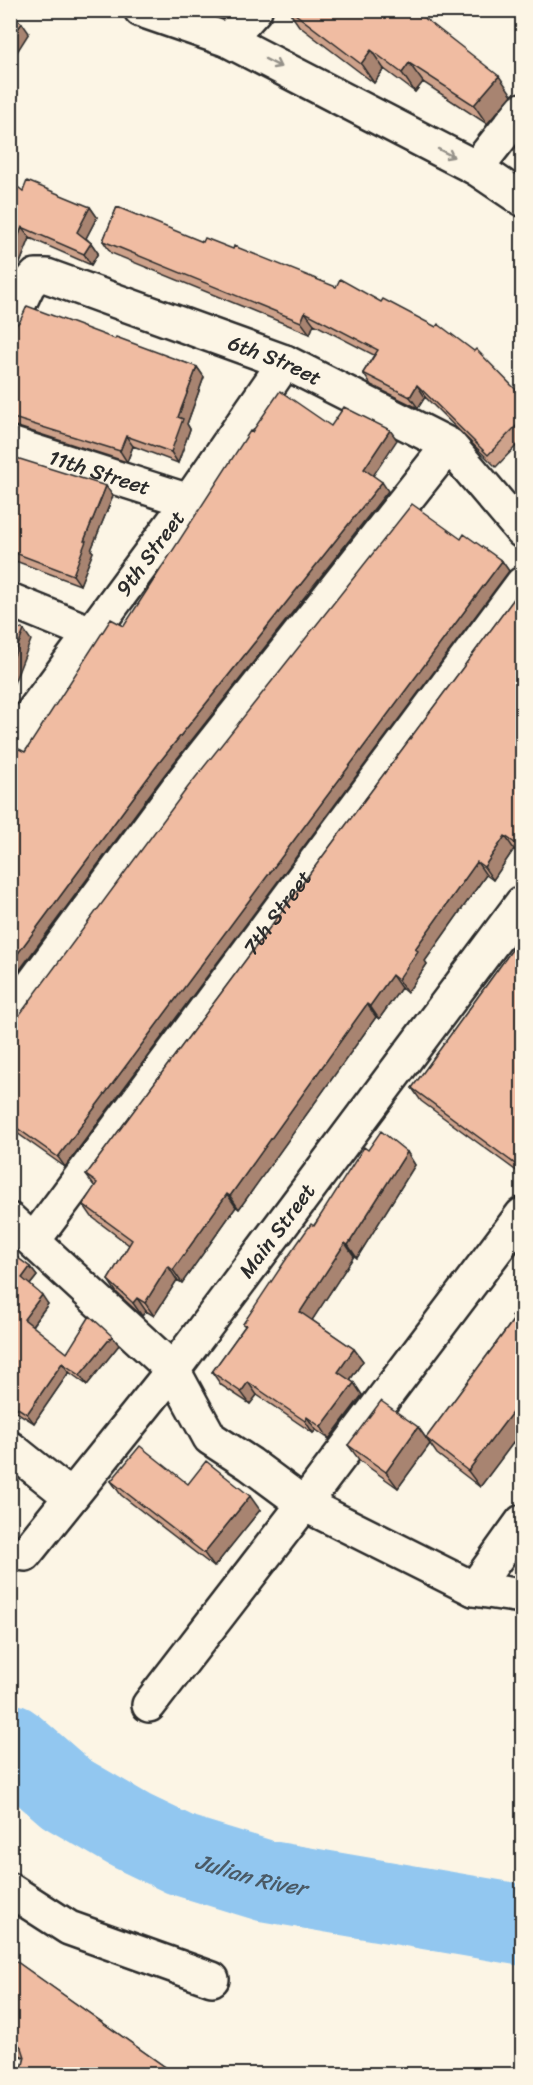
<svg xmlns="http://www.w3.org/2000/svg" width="533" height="2085" font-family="Sriracha,sans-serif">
	<rect width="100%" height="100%" fill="#fcf5e5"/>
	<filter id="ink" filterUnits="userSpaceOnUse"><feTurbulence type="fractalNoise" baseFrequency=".0167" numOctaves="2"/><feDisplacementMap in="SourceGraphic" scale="12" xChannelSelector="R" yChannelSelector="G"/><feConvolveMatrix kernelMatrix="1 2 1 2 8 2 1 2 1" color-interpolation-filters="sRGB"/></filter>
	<g filter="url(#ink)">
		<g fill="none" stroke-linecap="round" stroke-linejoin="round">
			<!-- river -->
			<path stroke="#92c7f0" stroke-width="81" id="s1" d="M10,1744L66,1793L131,1831L181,1855L266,1881L522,1925"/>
			<!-- street casing -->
			<g stroke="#2b2b2b" stroke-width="38">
				<g id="street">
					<path d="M141,10L228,40L476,168L522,199"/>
					<path d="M228,40L255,10"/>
					<path d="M476,168L522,110"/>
					<path id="s2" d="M10,323L28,285L36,276H47L285,362L449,445L522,531"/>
					<path id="s3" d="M10,444L189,501"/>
					<path d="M10,600L91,633"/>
					<path id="s4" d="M10,743L189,501L285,362"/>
					<path d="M10,1015L180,785L449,445"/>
					<path d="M10,1220L173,1370L210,1438L250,1464L304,1504L474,1589L522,1596"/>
					<path id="s5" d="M34,1240L522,584"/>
					<path d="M10,1448L70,1496"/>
					<path id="s6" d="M25,1554L173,1370L522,903"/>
					<path d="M474,1589L522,1522"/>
					<path d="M149,1705L304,1504L522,1215"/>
					<path d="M10,1890L69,1928L212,1979"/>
					<path d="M10,2070L18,2074"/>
				</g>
			</g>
			<!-- street -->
			<use href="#street" stroke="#fcf5e5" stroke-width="33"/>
		</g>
		<!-- wall -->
		<path fill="#cea28b" stroke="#2b2b2b" stroke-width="1.5" d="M288,10H414L512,95L487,124L423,82L415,92L384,69L374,83L299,26Z
			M23,191L90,207L97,217L86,238L91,243L98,253L91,265L30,238L18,268L11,277Z
			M117,207L522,396V440L496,467L425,397L418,408L371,385L363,373L374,355L314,324L310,334L111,253L103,241Z
			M10,329L115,339L197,367L204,377L187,424L190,429L178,463L133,446L127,462L15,426H10Z
			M10,456L113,496L91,550L93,552L80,585L10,559Z
			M461,539L502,561L509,571L65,1167L10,1128V1022L18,1017Z
			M522,588V855L514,849L493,880L486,875L425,961L427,964L407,993L401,988L379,1019L376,1017L239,1209L236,1207L182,1283L177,1280L154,1316L146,1311L142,1316L117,1293L108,1280L129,1245L92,1217L83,1204L95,1187L86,1175Z
			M522,936V1175L421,1101L412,1088Z
			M368,1150L407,1152L415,1165L357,1258L354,1256L312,1320L354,1349L363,1361L350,1380L354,1383L362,1395L329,1439L316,1430L313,1433L257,1395L250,1404L221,1385L212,1372L245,1326L243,1324Z
			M10,1252L30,1267L37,1276L30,1285L48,1304L32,1326L67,1353L119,1345L87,1385L69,1372L34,1423L10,1408Z
			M522,1303V1431L480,1487L437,1454L426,1438L514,1319L512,1316Z
			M418,1427L430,1444L398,1488L360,1461L348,1445Z
			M111,1481L188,1484L260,1510L214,1567L121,1495Z
			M10,1957L175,2074L17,2073L23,2065L25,2057L10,2052Z"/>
		<!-- shaded-wall -->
		<path fill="#a88471" stroke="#2b2b2b" stroke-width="1.5" d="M22,23L29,33L10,63V41Z
			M371,50L384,69L374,83L361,64Z
			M409,63L423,82L415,92L402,73Z
			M499,76L512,95L487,124L474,105Z
			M90,207L97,217L84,242L77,232Z
			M22,227L30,238L18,268L10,278V258Z
			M91,243L98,253L91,265L84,254Z
			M305,312L314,324L310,334L301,322Z
			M197,367L204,377L187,424L190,429L178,463L171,452L178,417Z
			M417,385L425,397L418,408L410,397Z
			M390,430L397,440L371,479L364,469Z
			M126,436L133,446L127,462L120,451Z
			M382,482L388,491L165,774L10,983V964L158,764Z
			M106,486L113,496L91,550L93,552L80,585L73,575L84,541Z
			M502,561L509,571L65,1167L58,1157Z
			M24,630L31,640L10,693V666Z
			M505,836L514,849L493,880L484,867Z
			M477,862L486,875L425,961L427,964L407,993L398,980L415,949Z
			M392,975L401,988L379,1019L370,1006Z
			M367,1004L376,1017L239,1209L230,1196Z
			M407,1152L415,1165L357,1258L348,1245Z
			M227,1194L236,1207L182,1283L173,1270Z
			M345,1243L354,1256L309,1325L300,1312Z
			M168,1266L177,1280L154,1316L145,1303Z
			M30,1267L37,1276L28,1287L22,1278Z
			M42,1295L48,1304L30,1328L24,1319Z
			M137,1298L146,1311L142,1316L133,1303Z
			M112,1336L119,1345L87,1385L80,1375Z
			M354,1349L363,1361L347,1384L338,1372Z
			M62,1363L69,1372L34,1423L27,1414Z
			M248,1382L257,1395L250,1404L241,1392Z
			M354,1383L362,1395L329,1439L321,1427Z
			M517,1406L522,1414V1431L480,1487L468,1471Z
			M307,1417L316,1430L313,1433L305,1421Z
			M418,1427L430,1444L398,1488L386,1472Z
			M250,1496L260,1510L214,1567L204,1553Z"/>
		<!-- building -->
		<path fill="#f0bca2" stroke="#2b2b2b" stroke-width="1.5" d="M290,10H414L499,76L474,105L409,63L402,73L371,50L361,64Z
			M10,15L22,23L10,41Z
			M10,181L23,191L27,181L90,207L77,232L91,243L84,254L22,227L10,258Z
			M117,207L203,242L205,238L233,249L234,246L336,287L340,279L381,302L383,299L436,327L438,324L474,351L476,349L522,396V420L488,455L417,385L410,397L363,373L378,350L305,312L301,322L103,241Z
			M27,306L115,339L116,337L197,367L178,417L183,419L171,452L126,436L120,451L10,417V329L13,328L20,321Z
			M280,391L331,426L344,407L390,430L364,469L382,482L158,764L10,964V757L17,748L25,752L111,619L124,626L250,431L252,432Z
			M10,456L106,486L84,541H86L73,575L10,551Z
			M412,504L461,539L464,534L502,561L58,1157L10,1123V1022L18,1017L188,787Z
			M522,588V848L505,836L484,867L477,862L415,949L418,951L398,980L392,975L370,1006L367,1004L230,1196L227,1194L173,1270L168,1266L145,1303L137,1298L133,1303L108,1280L132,1240L83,1204L97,1183L86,1175Z
			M10,625L24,630L10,666Z
			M522,936V1169L412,1088Z
			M381,1131L407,1152L348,1245L345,1243L300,1312L354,1349L338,1372L354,1383L321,1427L307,1417L305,1421L248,1382L241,1392L212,1372L246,1325L243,1324L285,1261L311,1224L314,1226L364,1147L368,1150Z
			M10,1252L30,1267L22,1278L42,1295L24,1319L67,1353L90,1316L112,1336L80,1375L62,1363L27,1414L10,1403Z
			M522,1303V1410L517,1406L468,1471L426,1438L515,1318L512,1316Z
			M381,1401L418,1427L386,1472L348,1445Z
			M140,1446L188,1484L206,1461L250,1496L204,1553L111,1481Z
			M10,1957L175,2074H13L17,2073L23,2065L25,2057L22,2048L15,2041L10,2039Z"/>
		<!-- one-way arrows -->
		<defs><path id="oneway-shaft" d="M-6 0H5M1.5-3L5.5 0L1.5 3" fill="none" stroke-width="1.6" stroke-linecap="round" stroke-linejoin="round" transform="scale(1.5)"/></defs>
		<g stroke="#949088">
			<use href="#oneway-shaft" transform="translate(273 63) rotate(27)"/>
			<use href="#oneway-shaft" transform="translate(446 153) rotate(27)"/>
		</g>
	</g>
	<g text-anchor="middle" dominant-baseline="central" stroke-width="4.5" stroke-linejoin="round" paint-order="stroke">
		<!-- street labels -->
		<g font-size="21" fill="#2b2b2b" stroke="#fcf5e5">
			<text stroke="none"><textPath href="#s2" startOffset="308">6th Street</textPath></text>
			<text stroke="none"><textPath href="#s3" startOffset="94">11th Street</textPath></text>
			<text stroke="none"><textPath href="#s4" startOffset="236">9th Street</textPath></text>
			<text stroke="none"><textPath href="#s5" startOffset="408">7th Street</textPath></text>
			<text stroke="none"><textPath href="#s6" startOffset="410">Main Street</textPath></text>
		</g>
		<!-- water labels -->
		<g font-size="22" font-style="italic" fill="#4a5a66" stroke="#fcf5e5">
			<text stroke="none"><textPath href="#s1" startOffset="278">Julian River</textPath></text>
		</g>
	</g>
	<!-- margin -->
	<rect width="533" height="2085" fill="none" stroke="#fcf5e5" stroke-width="36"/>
	<rect x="18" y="18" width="497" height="2049" fill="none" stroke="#2b2b2b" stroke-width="2" filter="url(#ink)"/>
</svg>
